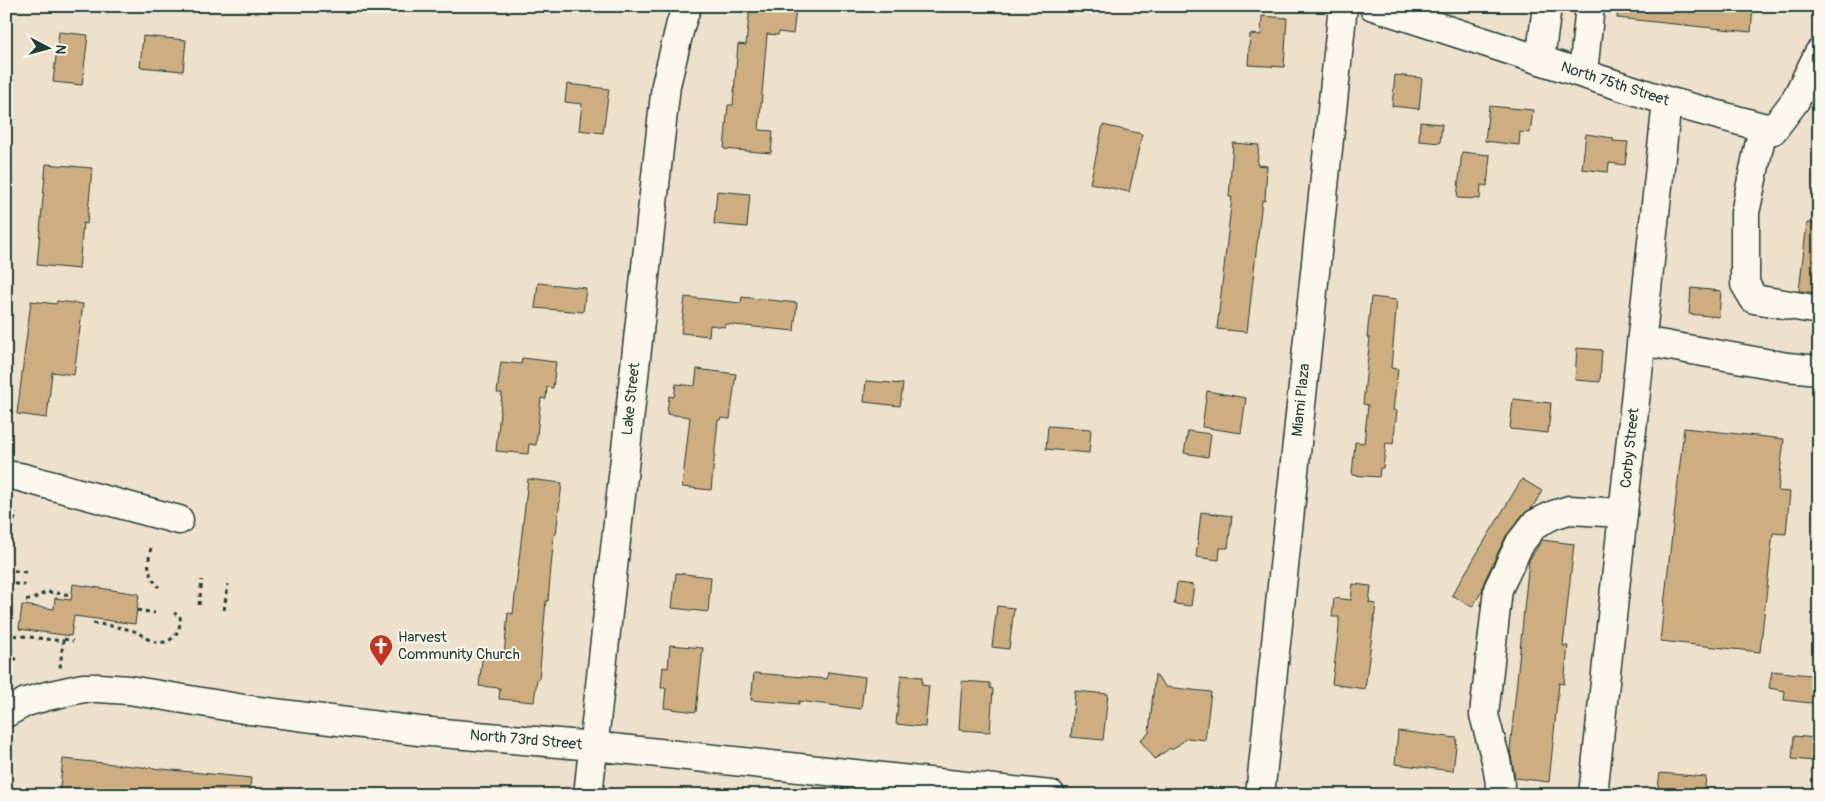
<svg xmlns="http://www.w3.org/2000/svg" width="1825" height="801" font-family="Pangolin,sans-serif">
	<rect width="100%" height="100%" fill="#eee1cc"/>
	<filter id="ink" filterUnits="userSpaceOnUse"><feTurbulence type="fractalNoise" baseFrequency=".02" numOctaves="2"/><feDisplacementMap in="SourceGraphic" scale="10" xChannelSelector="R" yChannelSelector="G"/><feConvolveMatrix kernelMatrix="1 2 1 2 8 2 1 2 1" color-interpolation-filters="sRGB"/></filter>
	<g filter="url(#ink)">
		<!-- building -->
		<path fill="#ceae81" stroke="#1f3d34" d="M750,6H782L796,9L793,34L779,32L778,35L767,34L759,130L773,131L771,153L724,149L728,105H733L738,44L746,45Z
			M1618,6H1753L1751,32L1617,18Z
			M1262,16L1287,18L1284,67L1248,65L1250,34L1261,35Z
			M59,32L88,35L82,85L53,82Z
			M143,36L186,40L183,71L140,67Z
			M1395,75L1422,78L1419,109L1392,106Z
			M567,84L609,89L603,133L579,130L582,104L565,102Z
			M1489,106L1533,110L1530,133L1520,132L1519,145L1485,141Z
			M1420,122L1442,124L1440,143L1419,141Z
			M1103,125L1142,134L1129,192L1090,183Z
			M1586,134L1613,138V141L1628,142L1625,165L1609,163L1608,172L1582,169Z
			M1233,143L1259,145L1257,165L1267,166L1265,201L1262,200L1247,332L1217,329L1232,197H1229Z
			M1462,152L1490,155L1487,186L1481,185L1480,199L1457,198Z
			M46,164L92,168L87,224L83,223L79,269L37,265Z
			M717,191L750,194L747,227L714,224Z
			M1807,223H1819V293L1799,291Z
			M538,283L586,288L583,312L535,308Z
			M1691,288L1721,291L1719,317L1689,314Z
			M685,297L741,303L742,297L797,303L794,331L725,324V327L710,325L709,336L681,333Z
			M1371,297L1397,300L1391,368L1398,369L1393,410L1397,411L1393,444L1386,443L1383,468H1380L1379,477L1352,475L1355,442L1364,443L1368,405L1363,404L1370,338H1367Z
			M31,301L56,304L57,301L83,304L74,375L52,372L47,418L17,414Z
			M1577,348L1602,350L1600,382L1575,380Z
			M522,358L556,362L553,388L547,387L546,399L541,398L536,445L529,444L528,454L496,451L502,393H497L501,362L521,364Z
			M697,369L736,374L730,419L721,418L720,420H718L711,490L682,487L690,417L667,414L669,396L674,397L676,384L695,386Z
			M866,381L903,384L900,406L864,402Z
			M1207,391L1246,398L1241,433L1202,427Z
			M1513,399L1551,403L1548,433L1510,429Z
			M1048,426L1091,429L1089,453L1046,449Z
			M1684,428L1784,439L1778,491L1790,492L1786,534L1773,533L1760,652L1660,641Z
			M1188,431L1211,434L1208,457L1184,453Z
			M528,479L562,483L556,534H554L548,601H546L539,679H537L534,702L499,699L500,688L479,686L483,653L504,655L508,613L513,614Z
			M1522,479L1542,491L1532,508L1523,514L1506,536L1484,582L1482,591L1472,607L1452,595Z
			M1201,512L1232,516L1228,548H1220L1219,560L1196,557Z
			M1542,540L1574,544L1563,646H1568L1564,684L1559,683L1549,782L1515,778L1510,750L1529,560Z
			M676,573L711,577L708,612L672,608Z
			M1177,583L1194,585L1191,606L1174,604Z
			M73,584L139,594L135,624L74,616L71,636L19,629L22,605L54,609L55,598L71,600Z
			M1353,584L1371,586L1369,603L1376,604L1365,689L1332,684L1339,628V617H1332L1334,598L1351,600Z
			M997,606L1014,608L1009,649L992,647Z
			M670,645L703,648L696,712L664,708L666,688H661L663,667L668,668Z
			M1772,671L1819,676V704L1784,700L1785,691L1769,688Z
			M828,672L865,677L861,709L799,701V704L751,700L754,673L827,679Z
			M1155,674L1166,687L1211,692L1205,740L1187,738L1172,750L1170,748L1155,759L1140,740L1149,733Z
			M901,675L922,677V685L929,686L925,727L896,724Z
			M962,681L990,683V688L993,689L990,732L959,730Z
			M1075,691L1108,694L1103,740L1071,737Z
			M1398,731L1457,738L1453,771L1395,764Z
			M1794,736L1817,738L1815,761L1792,759Z
			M63,759L251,778L249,795H59Z
			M1660,773L1706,777L1704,795H1657Z"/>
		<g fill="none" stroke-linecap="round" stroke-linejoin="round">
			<!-- minor casing -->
			<g stroke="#1f3d34" stroke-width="31">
				<path id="minor" d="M1373,6L1667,101L1773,130L1795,101L1819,53
					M1540,60L1547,6
					M1583,73L1590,6
					M1763,127L1745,213V284L1754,299L1819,310
					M1642,341L1787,367L1819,370
					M6,475L20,477L179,520
					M6,713L26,702L47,696L83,688H99L129,690L250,710L419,731L593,746L1051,795
					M588,795L666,85L681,23L687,6
					M1260,795L1343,6
					M1499,795L1500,783L1496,760L1484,715L1498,589L1520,543L1535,524L1553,515L1569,510L1623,513
					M1593,795L1667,101"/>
			</g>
			<!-- path -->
			<path stroke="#1f3d34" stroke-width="3" stroke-dasharray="4 4" stroke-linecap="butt" d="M151,548C147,564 147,575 159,587
				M6,552L16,513
				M6,570L26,572
				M6,583L25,585
				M26,600H30L47,592L72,595
				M199,605L202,580
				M137,610L155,613
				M224,610L228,584
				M93,623C105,625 119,627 131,630C139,632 144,638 152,641C170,647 182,633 180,616L174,613
				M6,635L20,636
				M22,636L63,641L60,668
				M64,639L73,641
				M6,658L17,659"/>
			<!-- minor -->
			<use href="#minor" stroke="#fbf7ec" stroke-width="28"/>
		</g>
	</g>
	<!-- icons -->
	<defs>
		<g id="church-pin" transform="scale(1.25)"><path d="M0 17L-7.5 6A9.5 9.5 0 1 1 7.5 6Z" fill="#c8321e" stroke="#fbf7ec"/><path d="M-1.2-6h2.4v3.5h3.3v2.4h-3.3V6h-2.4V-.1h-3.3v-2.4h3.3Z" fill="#fff"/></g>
	</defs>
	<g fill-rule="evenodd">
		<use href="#church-pin" x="381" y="646"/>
	</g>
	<g text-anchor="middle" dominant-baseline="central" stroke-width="4" stroke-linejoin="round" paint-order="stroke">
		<!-- street labels -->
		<g font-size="15" fill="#1f3d34" stroke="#fbf7ec">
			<text transform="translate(1615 84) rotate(18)">North 75th Street</text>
			<text transform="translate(631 399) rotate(-84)">Lake Street</text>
			<text transform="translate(1301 400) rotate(-84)">Miami Plaza</text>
			<text transform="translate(1630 448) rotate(-84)">Corby Street</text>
			<text transform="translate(526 740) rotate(5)">North 73rd Street</text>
		</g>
		<!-- poi labels -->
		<g font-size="15" fill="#1f3d34" stroke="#fbf7ec" text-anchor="start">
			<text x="398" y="637">Harvest<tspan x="398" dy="17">Community Church</tspan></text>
		</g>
	</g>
	<!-- margin -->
	<rect width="1825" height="801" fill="none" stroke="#fbf7ec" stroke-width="25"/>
	<rect x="12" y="12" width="1800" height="776" fill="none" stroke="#1f3d34" stroke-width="2" filter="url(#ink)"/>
	<!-- north arrow -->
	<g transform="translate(48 48) rotate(96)" stroke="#fbf7ec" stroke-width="4" paint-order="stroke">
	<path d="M0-4L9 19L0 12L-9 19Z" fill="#1f3d34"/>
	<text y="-8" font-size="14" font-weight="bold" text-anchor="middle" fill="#1f3d34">N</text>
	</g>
</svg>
